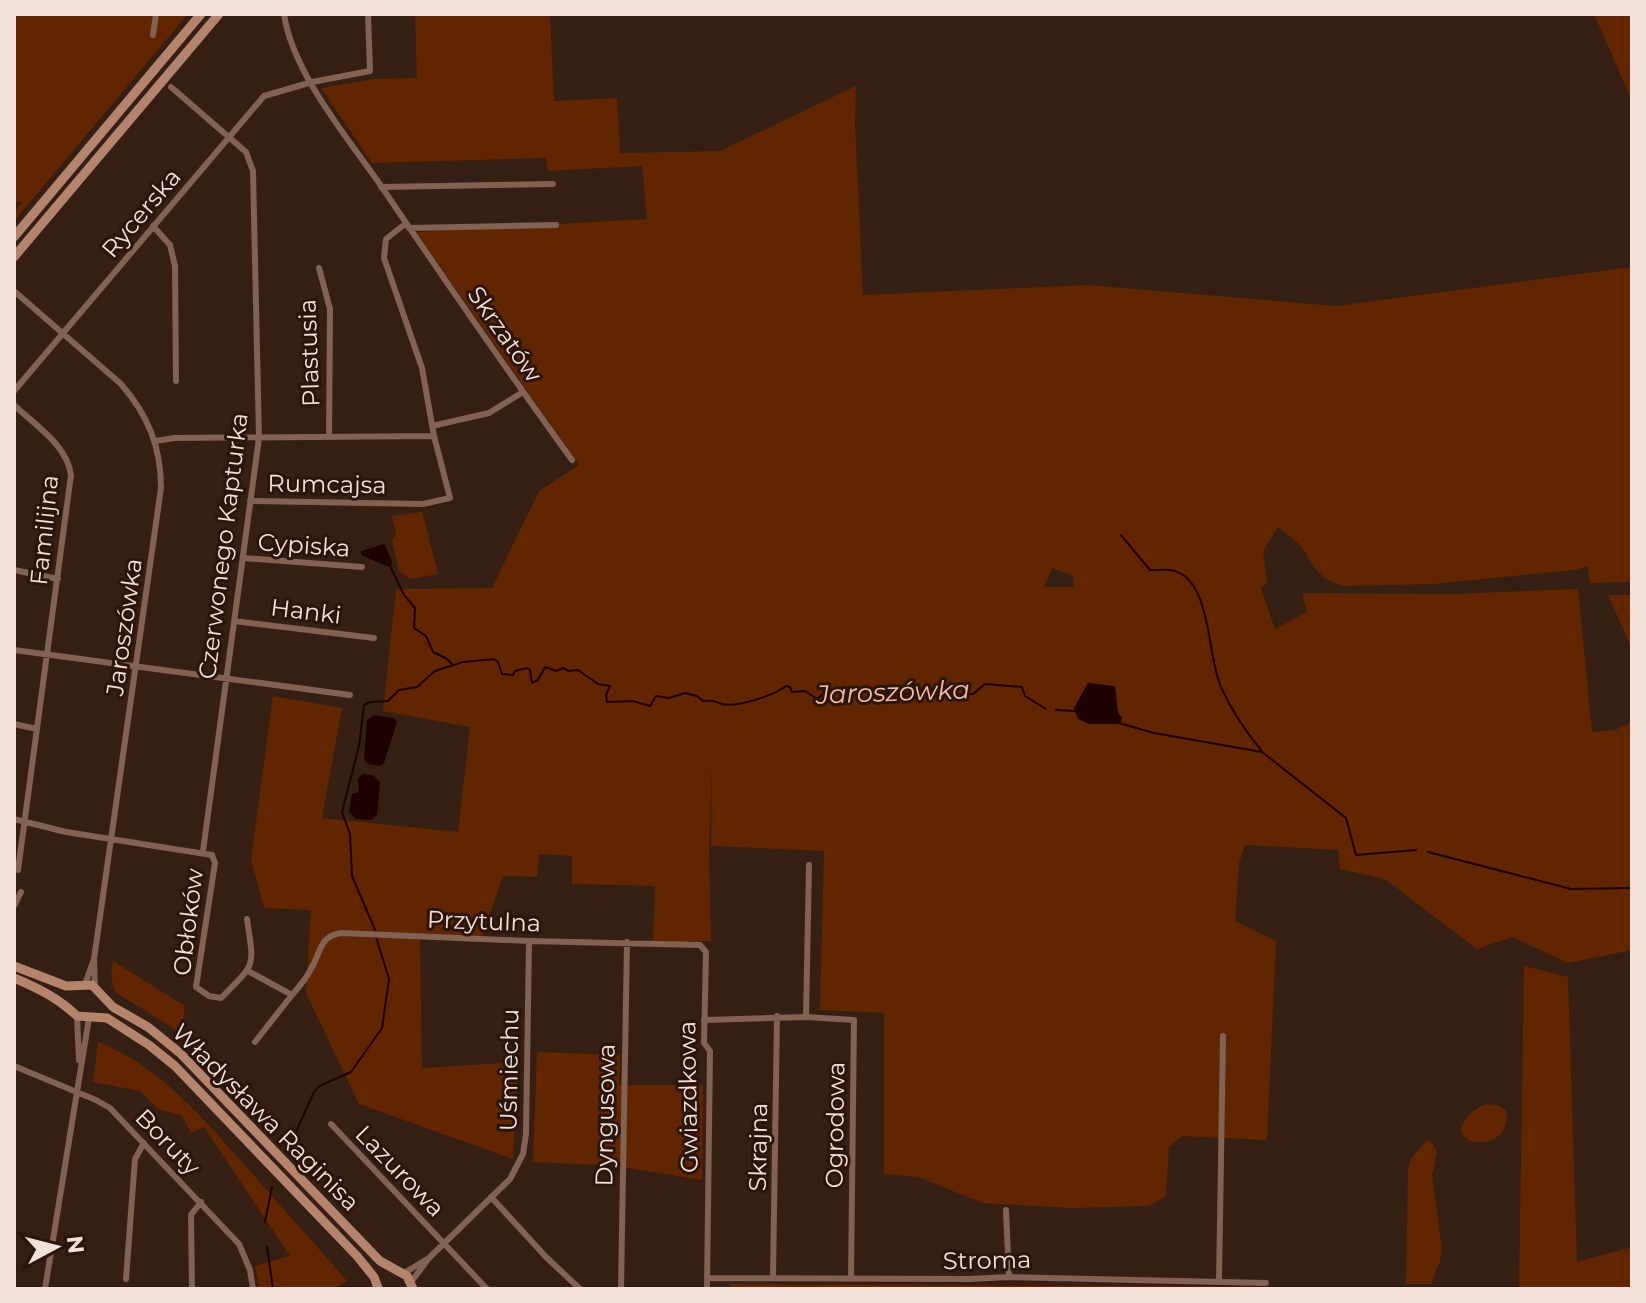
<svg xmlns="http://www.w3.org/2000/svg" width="1646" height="1303" font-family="Montserrat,sans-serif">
	<rect width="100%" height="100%" fill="#351f13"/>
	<!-- green -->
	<path fill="#612500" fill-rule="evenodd" d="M14,14H188L14,221V212L22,202H14Z
		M415,14H550L554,101L617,98L620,153L720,151L856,86L855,123L863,295L1087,285L1336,306L1632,267V582L1590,583L1588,566L1575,570L1434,584L1346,586C1321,582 1315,568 1303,549C1297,541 1286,534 1278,527L1263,551L1267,583L1261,588L1275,629L1307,612L1302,593L1450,594L1578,589L1592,732L1615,730L1632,722V950L1568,963L1512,937L1477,949L1385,879L1340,869L1338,850L1245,845L1239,863L1235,921L1276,941L1267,1140L1182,1136L1169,1147L1166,1196L1149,1206L1071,1208L983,1203L918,1177L884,1174V1013L820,1010L824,851L711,846L712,764L709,849L711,941L653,943L655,886L572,884V856L539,854L537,877L503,876L481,939L420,938L422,1068L518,1062L513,1159L359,1104L306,993L311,910L264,908L251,859L273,696L342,708L322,818L458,832L470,727L383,711L396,589L492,588L539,491L579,465L416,232L647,219L642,166L548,171L546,158L372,163L321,88L374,79L417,78ZM1052,568L1073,576L1074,587H1044Z
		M1594,14H1632V98L1629,94Z
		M422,512L438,574L410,579L399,571L392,540L396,534L392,516Z
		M1608,595H1632V649Z
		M113,961L185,1006L181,1033L115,992L111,976Z
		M1524,966L1568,977L1577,1262L1632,1247V1289H730V1284L1519,1288Z
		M98,1042C161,1066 206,1122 250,1171C282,1208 315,1244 347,1281L335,1289H260L255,1266L290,1256L204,1127L191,1133L182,1116L158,1109L140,1091L93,1082Z
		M537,1052L620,1055L619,1085H703L702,1180L617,1166L533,1162Z
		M1487,1104L1498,1105L1506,1111C1513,1156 1443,1147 1466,1119C1471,1111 1479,1107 1487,1104Z
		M1427,1140L1431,1141L1437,1152L1432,1175L1442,1249L1440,1261L1431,1284H1406L1408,1168L1412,1157Z"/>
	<!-- water -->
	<path fill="#1f0100" d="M384,544L392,561L391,568L361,555V551Z
		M1088,683L1115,686L1118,712L1122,718L1120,724H1089L1078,719L1074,708Z
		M374,715L394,718L397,722L384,763L380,766L368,764L364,760L367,720Z
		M362,774L373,775L380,782L377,815L371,820L355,819L349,811L352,794L359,792L358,779Z"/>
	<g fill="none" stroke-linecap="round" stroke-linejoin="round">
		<!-- stream -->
		<path stroke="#1f0100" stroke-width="2" d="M1121,535L1150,570C1158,570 1168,569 1175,571C1212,583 1207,657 1221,687C1231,709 1246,732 1261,750
			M391,568L404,595L415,608L414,628L426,636L433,652L447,659L452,664
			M1056,710L1075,711
			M1119,723L1154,733L1262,752L1346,818L1356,855L1416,850
			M1428,852L1571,889L1632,888
			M375,930L352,876L350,834L342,812L359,746L364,705L370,702L388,701L399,690L417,687L435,671L463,662L494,659L498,662L502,674L513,675L515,671L527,668L530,670L532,683L538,680L545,667L556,671L563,668L569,671L578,670L598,684L610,686L606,695L607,702L633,701L650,706L656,696L669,698L685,693L697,696L703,701C712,700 714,701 722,704C736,708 775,695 786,686L790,687L792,692L805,691L817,699L825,692L851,688L902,695L916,692L926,696L973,694L985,684L1022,687L1025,696L1046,709
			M291,1143L313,1094L319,1086L351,1072L382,1028L389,979L376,937
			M265,1222L272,1187
			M267,1247L273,1289"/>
		<!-- minor -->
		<path stroke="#816253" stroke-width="6" d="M284,14C292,71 346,136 379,183C442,276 506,369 572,460
			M153,35L156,14
			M171,87L246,152L253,171L259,438L203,851
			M381,187L553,184
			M153,226L170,245L175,266L176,381
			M409,228L556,225
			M319,268L330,309L329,437
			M14,291L121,384C148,415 161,447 161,488L94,959L95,987
			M14,391L264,96L312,82L370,71L368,14
			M14,405C35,425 67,445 71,475L18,870
			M432,426L489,413L523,392
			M156,441L174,438L434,436
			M250,501L423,504L450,498L434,436L422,368L384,258L386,239L405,224
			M243,558L362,567
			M14,570L58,579
			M234,621L374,638
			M14,650L350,695
			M14,724L37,729
			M14,819L66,832L212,855L215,863L196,987L209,996L221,998C257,962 254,968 247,919
			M14,906L21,892
			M248,971L292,995L255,1042
			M85,984L94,959
			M292,995C300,986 307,978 312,967C321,951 320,936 341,933L529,941L700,945L706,952L704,1043L710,1051L707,1289
			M77,1016L79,1060
			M806,1017L854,1020L851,1278
			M704,1020L806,1017L809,865
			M14,1066L96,1100L110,1108L239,1244L250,1270L253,1289
			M331,1124L487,1289
			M491,1197L546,1257L580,1289
			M1006,1210L1009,1277
			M404,1273L429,1258
			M707,1278L969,1279L1009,1277L1266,1283
			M773,1278L777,1016
			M126,1279L135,1159L144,1143
			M411,1282L429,1258L510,1179L523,1154L526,1134L529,941
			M1219,1282L1223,1036
			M45,1289L89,1018
			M192,1289L191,1215L201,1202
			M621,1289L627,942"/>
		<!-- secondary -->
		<path stroke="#b5846c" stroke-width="9" d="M14,237L201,14
			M14,257L219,14
			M14,966L66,986L92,985L113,1007L148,1027L180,1053L380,1261L407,1276L413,1289
			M14,978C38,988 58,998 77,1016L107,1018L149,1045L175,1066L357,1256L374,1277L378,1288"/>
	</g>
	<g text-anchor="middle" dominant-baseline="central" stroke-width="6" stroke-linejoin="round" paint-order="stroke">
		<!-- street labels -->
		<g font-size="24" fill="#f2e2db" stroke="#2b150a">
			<text transform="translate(141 213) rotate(-50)">Rycerska</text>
			<text transform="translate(505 334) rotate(55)">Skrzatów</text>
			<text transform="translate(309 353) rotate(-92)">Plastusia</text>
			<text transform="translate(327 484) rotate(1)">Rumcajsa</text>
			<text transform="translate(44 530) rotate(-84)">Familijna</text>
			<text transform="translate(304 545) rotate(4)">Cypiska</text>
			<text transform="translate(223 546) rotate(-83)">Czerwonego Kapturka</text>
			<text transform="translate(306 611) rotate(7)">Hanki</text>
			<text transform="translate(124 627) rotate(-82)">Jaroszówka</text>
			<text transform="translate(484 921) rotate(2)">Przytulna</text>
			<text transform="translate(188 922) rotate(-83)">Obłoków</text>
			<text transform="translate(509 1070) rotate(-89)">Uśmiechu</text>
			<text transform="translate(688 1097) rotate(-91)">Gwiazdkowa</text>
			<text transform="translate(605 1115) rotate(-89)">Dyngusowa</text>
			<text transform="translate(266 1117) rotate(45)">Władysława Raginisa</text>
			<text transform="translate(835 1125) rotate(-89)">Ogrodowa</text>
			<text transform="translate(168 1142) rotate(46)">Boruty</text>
			<text transform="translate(758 1147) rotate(-89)">Skrajna</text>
			<text transform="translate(400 1171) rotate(46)">Lazurowa</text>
			<text transform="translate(987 1260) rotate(-1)">Stroma</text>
		</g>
		<!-- water labels -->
		<g font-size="26" font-style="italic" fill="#f8bc9e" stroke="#2b150a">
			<text transform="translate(893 692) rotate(-2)">Jaroszówka</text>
		</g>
	</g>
	<!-- border -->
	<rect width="1646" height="1303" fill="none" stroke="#f2e2db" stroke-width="32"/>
	<!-- north arrow -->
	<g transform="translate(56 1247) rotate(83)" stroke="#2b150a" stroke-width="6" paint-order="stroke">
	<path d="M0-6L14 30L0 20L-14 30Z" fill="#f2e2db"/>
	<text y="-12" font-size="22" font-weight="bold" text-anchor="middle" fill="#f2e2db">N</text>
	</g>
</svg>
